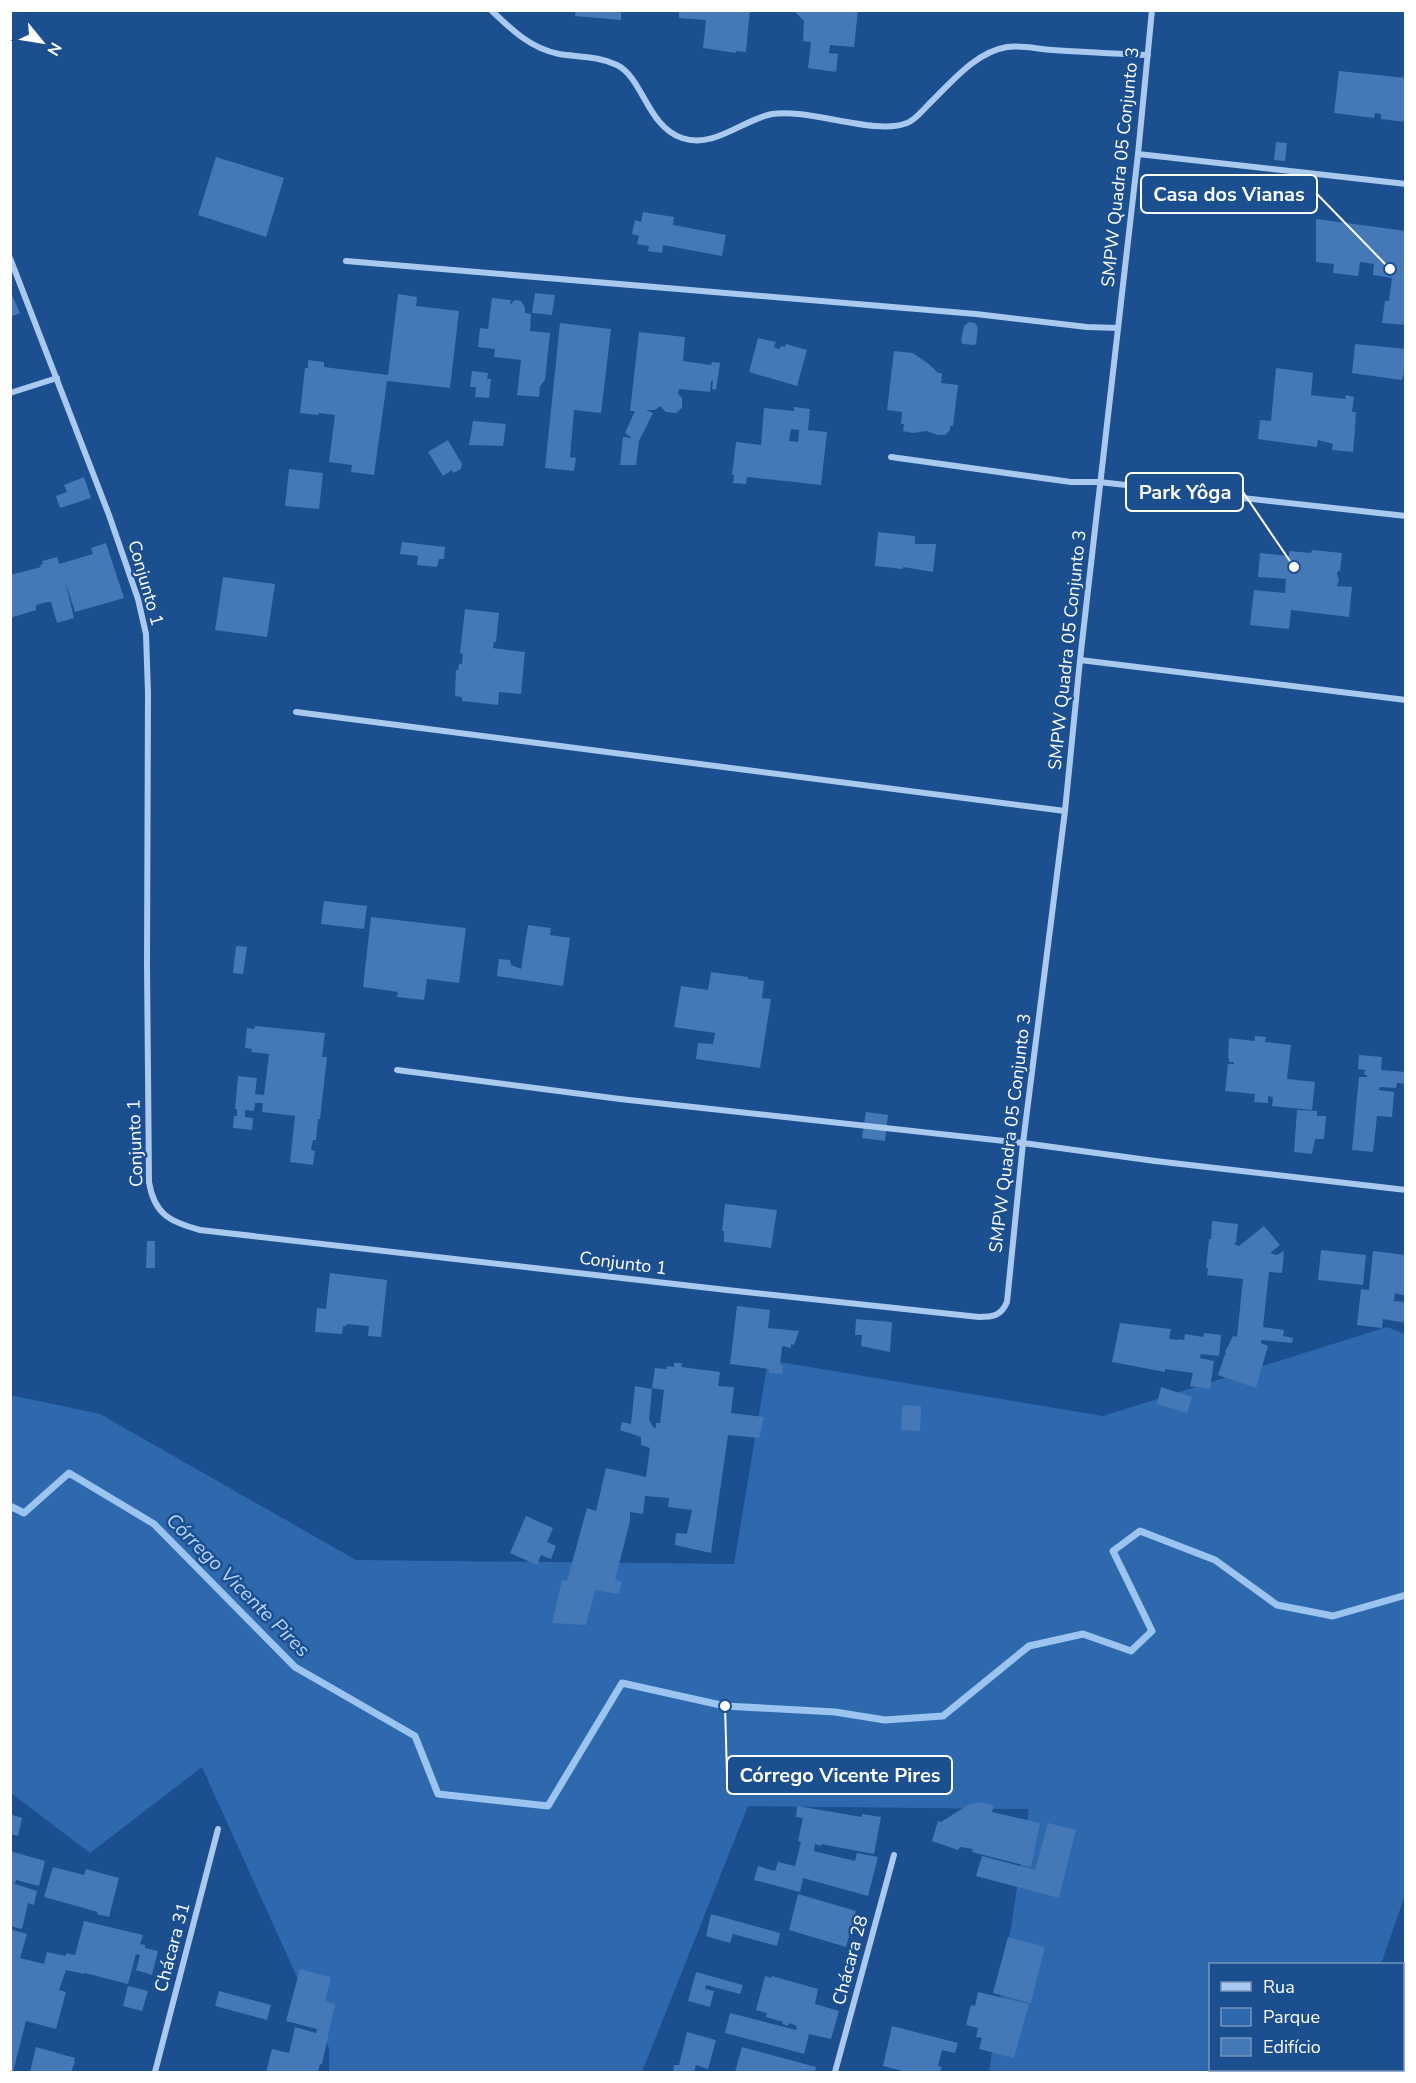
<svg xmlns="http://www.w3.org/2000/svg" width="1416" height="2083" font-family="'Nunito Sans',sans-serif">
	<rect width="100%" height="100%" fill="#1b4f8f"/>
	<!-- green -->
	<path fill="#2e69ad" d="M1387,1327L1405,1334V1895L1381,1964H1210V2070H1345L1344,2072H989L1029,1809L748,1806L642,2072H329V2048L202,1767L90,1853L11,1793L10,1395L100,1414L356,1560L734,1564L768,1360L1103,1416Z"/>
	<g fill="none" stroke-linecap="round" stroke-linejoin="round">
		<!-- stream -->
		<path stroke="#9cc4f0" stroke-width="7" d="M10,1506L24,1513L69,1473L154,1524L295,1667L415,1736L438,1794L548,1806L622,1683L725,1706L835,1712L885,1720L943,1716L1029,1646L1083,1634L1131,1651L1152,1631L1113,1551L1140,1531L1215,1560L1277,1605L1333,1616L1406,1595"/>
	</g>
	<!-- building -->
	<path fill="#4478b7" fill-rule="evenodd" d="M576,10H621V20L575,16Z
		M679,10H750L746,52L736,51V53L703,48L706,20L679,18Z
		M793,10H858L854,47L830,45L829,53L838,54L836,72L808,68L811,42L803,41L804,21Z
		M1339,71L1406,78V122L1381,119V114L1375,113L1374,118L1334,113Z
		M1276,142L1287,143L1285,161L1274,160Z
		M216,157L284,178L266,237L198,215Z
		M643,212L674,217L673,225L726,235L722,256L663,245L662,253L648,251L649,246L637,244L639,236L632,234L635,220L641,222Z
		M1316,219L1406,231V325L1382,323L1385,301H1389L1392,278L1373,275L1374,264L1360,262L1358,276L1333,273L1334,264L1316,262Z
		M10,290L20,313L10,317Z
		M535,293L555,295L552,315L532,313Z
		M398,294L417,297L416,306L459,311L450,388L387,381L374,475L351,472L352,465L329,462L335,415L319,413L318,415L300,413L305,368H308V360L324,362V367L388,375Z
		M492,298L511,300L510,305L515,300L521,301L525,307V313L531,314L530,331L550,333L545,380L540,386L539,397L517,395L521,360L494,357L495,349L478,347L480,328L488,329Z
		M969,322L975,323L978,328L976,344L974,345L963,344L961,341L964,326Z
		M560,323L611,329L601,413L574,410L570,457L576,458L574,471L545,468Z
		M639,332L685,337L683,361L711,365L712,362L720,363L716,390L712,389L713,381H711L710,392L679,389L678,394L682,398V408L676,413L666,412L660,406L655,410H646L653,413L639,441L636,465H620L623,437L632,438L625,433L635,411H630Z
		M758,338L776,342L774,347L780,349L781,346L785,347L786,344L807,350L797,386L749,372Z
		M1355,344L1406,349L1403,378L1401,380L1352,373Z
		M894,351L913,353L930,365L938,373H942L941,383L958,385L953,426H950V430L945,435H938L927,431L912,433L903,431L904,424H901L902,412L887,410Z
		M1276,368L1313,373L1311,395L1345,399L1346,395L1354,397L1352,412H1356L1355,430L1353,452L1332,450L1333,444L1318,440L1317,447L1258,439L1260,420L1271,421Z
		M472,371L488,373L487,379H491L489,398L475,397L476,387H470Z
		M794,407L810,409L808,430L827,432L821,485L747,477L746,484L733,483L734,475H732L736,442L761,445L764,408L794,411ZM791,429L799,430L798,442L789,441Z
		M473,421L506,424L503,446L469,445Z
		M448,440L462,464L461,469L453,473L452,470L443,476L428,452Z
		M289,469L323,473L319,509L285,506Z
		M84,477L91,498L60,508L56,496L67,492L64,485Z
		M878,532L915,536V544H936L933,572L903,567V569L875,566Z
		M402,542L445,547L444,559H439L437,567L417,565L418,556L400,554Z
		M106,543L124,598L75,612L65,581L74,618L57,623L51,602H47L36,605V610L10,618V575L41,567L40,565L43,564L42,561L57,557L59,564L93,554L91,548Z
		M1312,550L1342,553L1340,571H1338L1337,574L1339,580L1337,586L1352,587L1349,617L1291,610L1289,629L1250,625L1254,590L1285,593L1286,579L1258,577L1260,553L1289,556V551L1311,553Z
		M223,577L275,584L267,637L215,630Z
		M465,609L499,613L496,642H494L493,648L525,652L521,694L499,692L498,705L462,701V697L455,696L456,670H458L459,664H462L463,654L460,653Z
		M324,901L367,906L364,929L321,924Z
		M371,917L466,928L459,983L427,979L424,1000L397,997L398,992L363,987Z
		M528,925L551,928L550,935L570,938L563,986L497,976L499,959L510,960L511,965L521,969Z
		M236,946L247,947L243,974L233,973Z
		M711,972L748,977V979L764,981L762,998L771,999L760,1068L696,1059L698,1043L713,1044L715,1033L674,1027L681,986L708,990Z
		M255,1026L325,1033L322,1057H327L320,1119H318L316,1140H313L311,1150L315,1151L313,1165L290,1162L295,1116L262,1112L263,1103H255L254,1111L245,1110V1117L253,1118L252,1130L233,1128L234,1116H237V1109H235L238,1076L257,1078L255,1094L264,1095L269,1054L251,1052L252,1049L245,1048L247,1028L254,1029Z
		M1255,1036L1266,1037L1265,1042L1291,1045L1287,1079L1315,1082L1312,1110L1272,1106L1273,1097L1268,1096V1103L1254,1102L1255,1094L1225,1091L1228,1064H1234V1062H1229V1058H1228L1229,1038L1255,1041Z
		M1359,1055L1382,1057L1381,1070L1406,1072V1084L1397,1083L1396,1088L1380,1087L1379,1090L1394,1092L1392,1117L1377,1116L1373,1152L1352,1150L1359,1077H1367V1075H1364L1365,1070L1358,1069Z
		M1297,1110L1317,1111V1116H1326L1324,1139H1315L1312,1154L1294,1152Z
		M866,1112L888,1115L885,1141L862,1138Z
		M725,1204L777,1210L771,1248L724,1242V1231H722Z
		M1212,1221L1238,1224L1236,1242L1234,1244L1239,1246L1264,1226L1280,1245L1270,1253L1277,1255L1284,1251L1282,1273L1269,1272L1263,1327L1284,1330L1283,1336L1293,1338L1292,1343L1261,1340V1343L1268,1346L1256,1388L1218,1375L1225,1354L1227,1355L1225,1352L1233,1336L1237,1337L1243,1279L1207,1275L1208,1268H1206L1209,1239H1211Z
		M147,1241H155V1268H146Z
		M1321,1250L1366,1255L1363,1285L1318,1280Z
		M1373,1251L1406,1255V1296L1395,1293L1394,1301L1406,1302V1323L1383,1319L1382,1328L1357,1325L1361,1289L1369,1290Z
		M330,1273L387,1280L381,1337L368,1336L369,1326L347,1324L346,1326H343L342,1334L315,1332L317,1308L326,1309Z
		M737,1306L770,1310L768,1328L799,1331L794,1345L791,1344V1348L782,1346L780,1365L783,1366L782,1374L769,1373V1369L730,1364Z
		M856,1319L892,1322L890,1352L861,1346L862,1335H855Z
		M1120,1323L1171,1329L1169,1339L1178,1340V1339L1184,1340L1185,1334L1203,1337L1204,1333L1221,1335L1219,1356L1201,1354L1200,1358L1214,1361L1210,1389L1190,1386L1193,1373L1165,1369V1372L1112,1362Z
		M674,1363H682L681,1367L720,1372L718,1386L734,1387L731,1413L764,1417L759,1438L728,1435L711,1553L675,1545L676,1533L687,1534L692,1510L668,1507L669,1498L645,1496L643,1514L630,1512V1521L615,1580L622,1582L619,1594L595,1590L586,1625L552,1623L562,1580L567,1581L587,1508L596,1511L606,1468L646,1477L650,1448L641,1445V1437L620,1430L622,1422L631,1424L635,1386L652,1389L649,1420L653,1427L656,1428V1423H660L664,1390L652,1388L655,1368L667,1369V1366L674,1367Z
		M1161,1387L1192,1397L1187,1413L1157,1404Z
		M902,1405L921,1406L920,1431L901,1430Z
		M526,1516L553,1528L547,1542L556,1546L551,1559L541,1555L537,1565L510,1553Z
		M982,1802L994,1806L992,1812L1040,1823L1031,1867L972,1852L973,1849L960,1847L958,1850L932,1841L938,1821L941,1822L968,1805Z
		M797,1806L862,1817V1814L881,1817L874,1854L821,1844V1846L815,1844L814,1851L855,1861L857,1853L878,1857L868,1896L803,1878L800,1892L754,1880L758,1866L775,1871L778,1862L795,1866L801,1842L798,1841L803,1818L796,1817Z
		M10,1814L22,1818L18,1836L10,1834Z
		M1048,1823L1076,1830L1059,1898L976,1876L982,1856L1035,1870Z
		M10,1851L45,1861L39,1886L16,1880L15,1884L37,1891L34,1905L28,1903L22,1929L10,1926Z
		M53,1867L84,1875L86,1869L119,1878L109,1917L97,1914L98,1912L44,1897Z
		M798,1894L856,1911L846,1947L789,1930Z
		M711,1914L780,1933L777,1946L733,1934L730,1943L706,1936Z
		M84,1921L143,1935L140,1944L145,1945V1948L158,1951L152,1975L136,1970L140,1955L136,1954L128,1984L85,1973L84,1974L66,1970L59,1990L66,1992L56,2029L26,2021L13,2072H10V1929L27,1934L20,1958L44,1964L47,1952L65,1956L67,1953L75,1955Z
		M1008,1937L1045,1947L1031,2003L993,1993Z
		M300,1969L331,1977L325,2001L335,2004L322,2064H320L318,2072H266L272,2049L289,2053L295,2027L316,2033L317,2029L286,2021Z
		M696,1972L743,1985L740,1994L706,1985L705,1989L714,1991L710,2007L688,2001Z
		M765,1976L771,1978L772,1976L818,1989L815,2004L839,2011L831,2039L809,2034L804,2054L725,2033L730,2013L796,2030L797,2026L789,2023L788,2026L782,2024L783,2022L766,2017L767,2013L756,2010Z
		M128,1986L148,1991L142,2011L123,2006Z
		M219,1991L271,2005L267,2020L215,2006Z
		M978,1992L1029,2004L1014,2058L979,2049L982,2038L976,2037L978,2028L966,2025L971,2005L975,2006Z
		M892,2026L958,2043L955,2053L942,2050L938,2066L942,2067L940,2072H907L883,2066Z
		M687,2032L716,2040L708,2069L696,2065L694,2072H673L674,2065H679Z
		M36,2047L75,2058L74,2061L75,2062L71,2072H30Z
		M742,2047L816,2067L815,2072H735Z"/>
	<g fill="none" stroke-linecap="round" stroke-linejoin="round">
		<!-- street -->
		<path stroke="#a9c9ee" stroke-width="6" d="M491,10C512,30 530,48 559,54C579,57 598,56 617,65C643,78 647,126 682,138C714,149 742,120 772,114C809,108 875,136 907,123C915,120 922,111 928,105C950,84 975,52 1007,47C1021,45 1038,49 1052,50C1084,52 1116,54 1148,55
			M1138,154L1406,184
			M10,258L109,515L138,599L146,634L148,693L147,964L149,1182C154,1214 170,1222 200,1230L727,1290L979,1317C993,1317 1001,1316 1007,1302L1023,1143L1065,811L1080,660L1138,154L1152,10
			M346,261L976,314L1087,327L1118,328
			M10,393L57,378
			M891,457L1071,482H1099L1406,516
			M1080,660L1406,700
			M296,712L1065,811
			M397,1070L620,1099L1023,1143L1155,1161L1406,1190
			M155,2072L218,1829
			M835,2072L894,1855"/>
	</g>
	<g text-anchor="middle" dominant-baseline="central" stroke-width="5" stroke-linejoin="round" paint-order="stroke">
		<!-- street labels -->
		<g font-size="18" fill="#fff" stroke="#1b4f8f">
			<text transform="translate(1120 167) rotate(-84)">SMPW Quadra 05 Conjunto 3</text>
			<text transform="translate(146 583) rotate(74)">Conjunto 1</text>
			<text transform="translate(1067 650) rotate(-84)">SMPW Quadra 05 Conjunto 3</text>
			<text transform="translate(1010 1133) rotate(-83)">SMPW Quadra 05 Conjunto 3</text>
			<text transform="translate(135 1143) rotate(-92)">Conjunto 1</text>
			<text transform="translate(623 1263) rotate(7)">Conjunto 1</text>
			<text transform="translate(172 1947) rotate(-75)">Chácara 31</text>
			<text transform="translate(850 1960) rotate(-75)">Chácara 28</text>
		</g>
		<!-- water labels -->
		<g font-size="20" font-style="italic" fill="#b5d3f5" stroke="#1b4f8f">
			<text transform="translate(238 1585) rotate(45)">Córrego Vicente Pires</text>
		</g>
	</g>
	<!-- callouts -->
	<path fill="none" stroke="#fff" stroke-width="2" d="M1390 269L1317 194M1294 567L1243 492M725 1706L727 1775"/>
	<g fill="#fff" stroke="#1b4f8f" stroke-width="2">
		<circle cx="1390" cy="269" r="6"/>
		<circle cx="1294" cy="567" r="6"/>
		<circle cx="725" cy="1706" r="6"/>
	</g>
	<g fill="#1b4f8f" stroke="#fff" stroke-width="2">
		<rect x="1141" y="175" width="176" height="38" rx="6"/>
		<rect x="1126" y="473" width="117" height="38" rx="6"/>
		<rect x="727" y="1756" width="225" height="38" rx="6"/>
	</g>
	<g font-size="20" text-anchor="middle" font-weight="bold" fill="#fff">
		<text x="1229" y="201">Casa dos Vianas</text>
		<text x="1185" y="499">Park Yôga</text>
		<text x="840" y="1782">Córrego Vicente Pires</text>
	</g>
	<!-- border -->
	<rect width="1416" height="2083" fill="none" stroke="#ffffff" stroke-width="24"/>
	<!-- legend -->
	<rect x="1209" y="1963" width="195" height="108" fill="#1b4f8f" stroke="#7695bc" stroke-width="1.5"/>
	<rect x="1221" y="1982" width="30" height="9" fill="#a9c9ee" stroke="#7695bc" stroke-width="1.5"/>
	<text x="1263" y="1993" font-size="18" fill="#ffffff">Rua</text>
	<rect x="1221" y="2008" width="30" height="18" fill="#2e69ad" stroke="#7695bc" stroke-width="1.5"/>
	<text x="1263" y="2023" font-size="18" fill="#ffffff">Parque</text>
	<rect x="1221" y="2038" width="30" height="18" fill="#4478b7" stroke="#7695bc" stroke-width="1.5"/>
	<text x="1263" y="2053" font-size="18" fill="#ffffff">Edifício</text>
	<!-- north arrow -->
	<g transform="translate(42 42) rotate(120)" stroke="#1b4f8f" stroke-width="4.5" paint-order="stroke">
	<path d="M0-4.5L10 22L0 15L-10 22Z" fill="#ffffff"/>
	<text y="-9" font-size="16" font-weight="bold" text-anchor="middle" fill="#ffffff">N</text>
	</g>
</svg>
